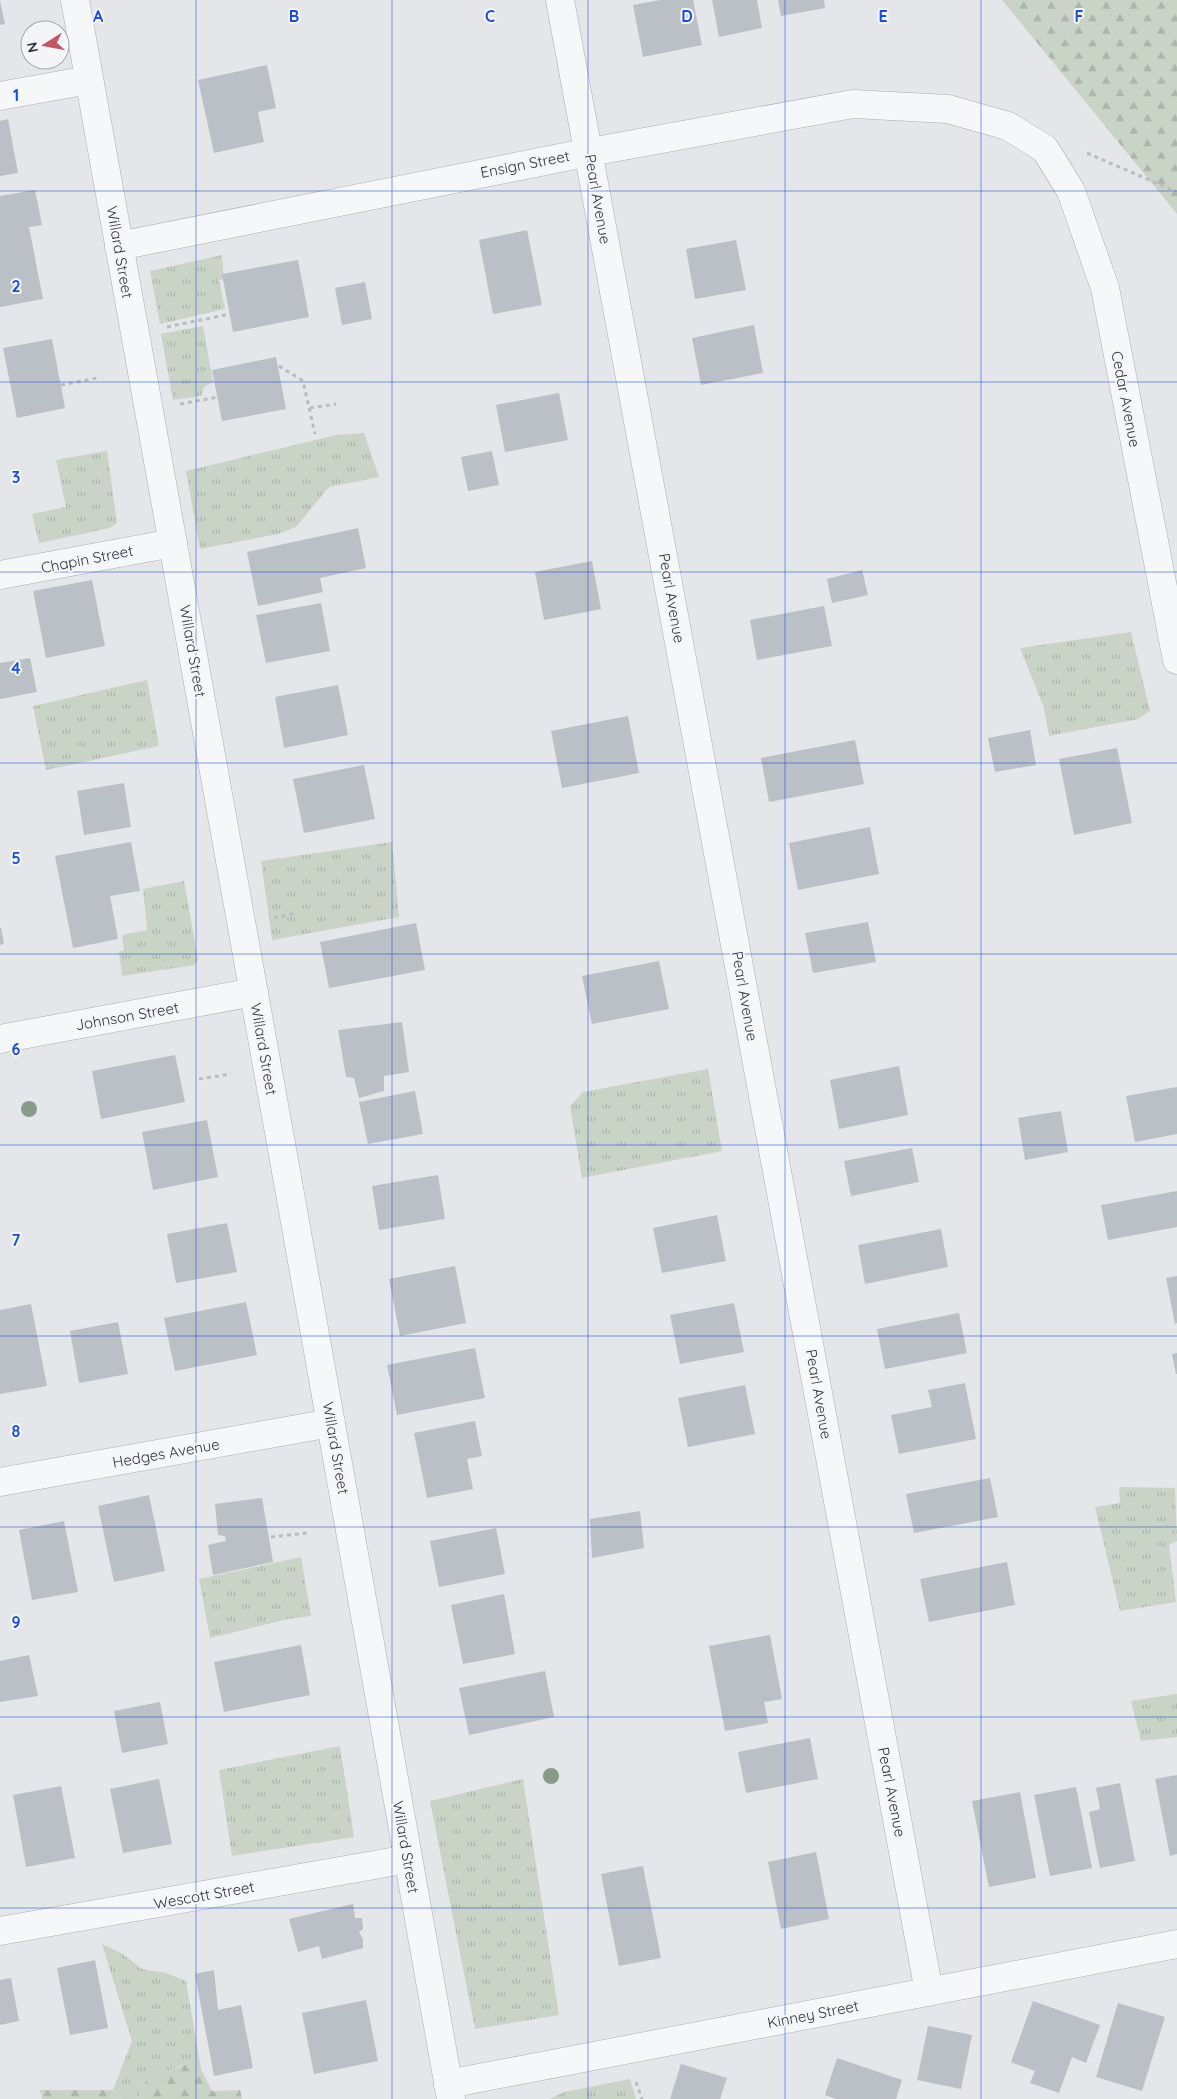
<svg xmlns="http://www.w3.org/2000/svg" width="1177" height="2099" font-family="Quicksand,sans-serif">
	<defs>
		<pattern id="grass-tufts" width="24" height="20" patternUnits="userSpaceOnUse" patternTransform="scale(1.25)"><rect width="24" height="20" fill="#c9d3c6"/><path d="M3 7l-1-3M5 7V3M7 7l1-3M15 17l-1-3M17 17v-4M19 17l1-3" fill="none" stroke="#adb6ab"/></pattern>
		<pattern id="forest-firs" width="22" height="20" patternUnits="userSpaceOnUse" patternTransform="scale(1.25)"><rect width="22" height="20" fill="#c9d3c6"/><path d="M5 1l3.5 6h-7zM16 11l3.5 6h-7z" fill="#adb6ab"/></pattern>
	</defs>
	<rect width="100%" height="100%" fill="#e4e6ea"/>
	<!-- grass -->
	<path fill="url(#grass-tufts)" d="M222,255L224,279L219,280L225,309L160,324L150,271Z
		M203,326L213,382L204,387L201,396L173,400L161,334Z
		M364,433L379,477L329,487L296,527L278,534L200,549L186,471L336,435Z
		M107,451L117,523L110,528L39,543L32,514L66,507L56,460Z
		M1131,632L1150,711L1138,719L1049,736L1044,708L1020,648Z
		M147,680L159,746L46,770L33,706Z
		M392,842L399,917L272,940L261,861Z
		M184,881L198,960L195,965L122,976L119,952L124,950L122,935L147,930L143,889Z
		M708,1069L722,1151L582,1178L570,1106L583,1092Z
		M1119,1487L1175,1488L1177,1541L1169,1545L1176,1602L1120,1611L1095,1507L1120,1503Z
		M301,1557L311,1616L288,1619L210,1638L199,1579Z
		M1177,1694V1737L1141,1741L1131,1701Z
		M340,1746L354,1837L232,1856L219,1770Z
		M523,1779L559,2015L475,2029L430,1801Z
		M102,1944L123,1954L142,1969L166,1973L186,1981L201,2069L183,2065L147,2079L138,2099H122L113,2090L132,2041Z
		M630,2079L636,2099H549L564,2092Z"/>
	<!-- forest -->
	<path fill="url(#forest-firs)" d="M1002,0H1177V214Z
		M184,2065L201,2069L212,2091L240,2090L242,2099H138L147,2079Z
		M40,2090H113L122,2099H42Z"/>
	<!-- building -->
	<path fill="#bbbfc6" d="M660,0H693L702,45L643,57L633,5Z
		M712,0H757L762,28L719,37Z
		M778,0H824L825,8L781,16Z
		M0,1L5,24L0,25Z
		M267,65L276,108L258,112L264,142L214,153L198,80Z
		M8,119L18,173L0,176V121Z
		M35,190L42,225L29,227L43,299L0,307V196Z
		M527,230L542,305L493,314L479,240Z
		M736,240L746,290L695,299L686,249Z
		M298,260L309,317L233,332L222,274Z
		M365,282L372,319L342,325L335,288Z
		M754,325L763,373L701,385L692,338Z
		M52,339L65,408L17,418L3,348Z
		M276,357L286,409L222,421L212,370Z
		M559,393L568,440L505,452L496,405Z
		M492,451L499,485L468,491L461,457Z
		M358,528L366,568L320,578L323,592L258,606L247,552Z
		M592,561L601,609L544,620L535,572Z
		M862,570L868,595L832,603L827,579Z
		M92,580L105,646L46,658L33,591Z
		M321,603L330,651L266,663L256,615Z
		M824,606L832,646L757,660L750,620Z
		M30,658L37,692L0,699V663Z
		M338,685L348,735L284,748L275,697Z
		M628,716L639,773L562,788L551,731Z
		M1030,730L1036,765L995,772L988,738Z
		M855,740L864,784L769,802L761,758Z
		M1117,748L1132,823L1074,835L1059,759Z
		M364,765L375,819L304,833L293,779Z
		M124,783L131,827L84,835L77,791Z
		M870,827L879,874L798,890L789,843Z
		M131,842L140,891L110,896L118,939L73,948L55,856Z
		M868,922L876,962L813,973L805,933Z
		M416,923L425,970L329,988L320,942Z
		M1,927L4,944L0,945V928Z
		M659,961L669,1009L592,1024L582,976Z
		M402,1022L409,1072L384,1076V1091L359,1098L354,1078L346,1077L338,1030Z
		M175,1055L185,1102L101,1119L92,1071Z
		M899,1066L908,1115L839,1129L830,1080Z
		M1177,1087V1134L1135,1142L1126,1096Z
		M415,1091L423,1134L368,1144L359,1102Z
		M1061,1111L1068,1152L1025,1160L1018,1118Z
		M207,1120L218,1177L153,1190L142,1132Z
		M912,1148L919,1182L851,1196L844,1161Z
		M438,1175L445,1219L379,1230L372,1186Z
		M1177,1191V1227L1108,1240L1101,1205Z
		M717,1215L726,1261L662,1273L653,1228Z
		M227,1223L237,1272L176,1283L167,1234Z
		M941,1229L948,1267L865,1284L858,1245Z
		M455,1266L466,1323L400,1336L389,1279Z
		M1177,1276V1323L1175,1324L1166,1278Z
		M246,1302L257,1355L175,1371L164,1318Z
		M734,1303L744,1352L680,1364L670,1315Z
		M31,1304L47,1386L0,1394V1310Z
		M959,1313L967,1353L885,1369L877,1329Z
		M118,1322L128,1374L79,1383L70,1331Z
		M475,1348L485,1398L397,1415L387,1365Z
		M1177,1353V1374H1176L1172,1354Z
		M965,1383L976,1439L899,1454L891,1415L932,1407L928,1390Z
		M745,1385L755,1434L688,1447L678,1398Z
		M475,1421L482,1456L467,1459L473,1489L427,1498L414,1433Z
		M990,1478L998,1517L914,1533L906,1494Z
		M149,1495L165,1571L114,1582L98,1506Z
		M262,1498L273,1562L213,1575L208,1545L226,1541L225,1536L218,1535L215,1504Z
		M640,1511L644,1548L592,1558L590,1519Z
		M64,1521L78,1592L32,1600L19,1530Z
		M496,1528L505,1574L439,1587L430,1541Z
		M1007,1562L1015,1605L929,1622L920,1579Z
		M504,1594L515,1654L463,1664L451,1605Z
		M770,1635L782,1699L764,1702L768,1723L725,1731L709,1646Z
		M301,1645L310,1695L224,1712L214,1662Z
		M29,1655L38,1696L0,1702V1661Z
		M545,1671L554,1717L469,1735L459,1688Z
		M160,1702L168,1744L122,1753L114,1711Z
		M810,1738L818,1779L746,1793L738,1752Z
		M1177,1775V1854L1170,1856L1155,1779Z
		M159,1779L172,1844L123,1853L110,1789Z
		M1120,1783L1135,1861L1100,1868L1089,1812L1100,1809L1096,1788Z
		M61,1786L75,1858L26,1867L13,1795Z
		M1076,1787L1092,1868L1050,1876L1034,1795Z
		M1020,1792L1036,1878L989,1887L972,1801Z
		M816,1852L829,1919L781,1929L768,1862Z
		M643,1866L661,1958L619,1966L601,1874Z
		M353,1904L355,1918H362L363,1929L359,1932L363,1939V1948L322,1959L319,1946L298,1952L289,1919Z
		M95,1960L108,2028L70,2035L57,1968Z
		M214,1970L218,2010L241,2005L253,2068L214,2076L195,1974Z
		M11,1978L19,2021L0,2025V1980Z
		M366,2000L378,2061L314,2074L302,2013Z
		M1033,2001L1100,2025L1086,2063L1072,2057L1059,2093L1030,2083L1035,2071L1011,2062Z
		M1118,2003L1165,2017L1142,2091L1096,2077Z
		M928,2026L972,2035L961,2089L917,2080Z
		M837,2058L902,2080L896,2099H836L825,2095Z
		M681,2064L727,2078L720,2099H670Z"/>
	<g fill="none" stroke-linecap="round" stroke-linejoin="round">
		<!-- minor casing -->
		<g stroke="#a9adb4" stroke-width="29">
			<path id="minor" d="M560,0L929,1992
				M0,96L89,80
				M119,246L590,152L853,104L948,109L1008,126L1045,149L1071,191L1105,288L1177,660
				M0,575L173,543
				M0,1039L254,992
				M0,1482L331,1423
				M0,1931L408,1859
				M448,2084L1177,1944"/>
		</g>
		<!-- tertiary casing -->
		<g stroke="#a9adb4" stroke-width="29">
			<path id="tertiary" d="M75,0L289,1188L451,2099"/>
		</g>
		<!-- path -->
		<path stroke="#babcc2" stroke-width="3" stroke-dasharray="4 4" stroke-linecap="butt" d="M1087,153L1177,192
			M167,327L230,314
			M279,366L303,381L315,434
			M61,385L97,378
			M180,404L218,397
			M310,408L336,404
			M274,918L296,913
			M199,1079L231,1074
			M271,1537L307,1533
			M636,2082L642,2099"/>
		<!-- minor -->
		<use href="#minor" stroke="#f6f7f9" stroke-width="28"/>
		<!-- tertiary -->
		<use href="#tertiary" stroke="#f6f7f9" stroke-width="28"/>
	</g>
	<!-- trees -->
	<g fill="#8a9a8a">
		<circle cx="29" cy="1109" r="8"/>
		<circle cx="551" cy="1776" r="8"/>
	</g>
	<!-- grid -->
	<path fill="none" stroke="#1d4ed8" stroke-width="1" stroke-opacity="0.55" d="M196,0V2099M392,0V2099M588,0V2099M785,0V2099M981,0V2099M0,191H1177M0,382H1177M0,572H1177M0,763H1177M0,954H1177M0,1145H1177M0,1336H1177M0,1527H1177M0,1717H1177M0,1908H1177"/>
	<g text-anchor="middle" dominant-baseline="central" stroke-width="4" stroke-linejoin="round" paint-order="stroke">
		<!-- street labels -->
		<g font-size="15" fill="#2d3340" stroke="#f3f5f7">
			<text transform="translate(525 164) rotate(-11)">Ensign Street</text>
			<text transform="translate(598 199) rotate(80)">Pearl Avenue</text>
			<text transform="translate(120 252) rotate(80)">Willard Street</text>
			<text transform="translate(1126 399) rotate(79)">Cedar Avenue</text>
			<text transform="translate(87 559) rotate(-11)">Chapin Street</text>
			<text transform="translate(672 598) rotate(80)">Pearl Avenue</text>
			<text transform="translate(193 651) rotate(80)">Willard Street</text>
			<text transform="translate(745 996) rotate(80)">Pearl Avenue</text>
			<text transform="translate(127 1016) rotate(-10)">Johnson Street</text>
			<text transform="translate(264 1049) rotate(80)">Willard Street</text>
			<text transform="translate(819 1394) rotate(80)">Pearl Avenue</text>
			<text transform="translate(336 1448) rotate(80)">Willard Street</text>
			<text transform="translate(166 1453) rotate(-10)">Hedges Avenue</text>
			<text transform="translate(892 1792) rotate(79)">Pearl Avenue</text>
			<text transform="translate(406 1847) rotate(80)">Willard Street</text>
			<text transform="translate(204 1895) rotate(-10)">Wescott Street</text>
			<text transform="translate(813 2014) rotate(-11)">Kinney Street</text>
		</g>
	</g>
	<g font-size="16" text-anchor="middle" font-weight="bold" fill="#1d4ed8" stroke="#f3f5f7" stroke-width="4" stroke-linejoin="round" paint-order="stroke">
		<text x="98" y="22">A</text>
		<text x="294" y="22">B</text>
		<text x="490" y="22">C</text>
		<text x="687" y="22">D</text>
		<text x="883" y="22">E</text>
		<text x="1079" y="22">F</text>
		<text x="16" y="101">1</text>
		<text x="16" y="292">2</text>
		<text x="16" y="483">3</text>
		<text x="16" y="674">4</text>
		<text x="16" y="864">5</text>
		<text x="16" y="1055">6</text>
		<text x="16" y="1246">7</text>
		<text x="16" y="1437">8</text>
		<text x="16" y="1628">9</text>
	</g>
	<!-- north arrow -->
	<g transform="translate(45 45) rotate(259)"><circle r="24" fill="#f3f5f7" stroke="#a4a7ae"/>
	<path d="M0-4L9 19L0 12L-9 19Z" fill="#c05863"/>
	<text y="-8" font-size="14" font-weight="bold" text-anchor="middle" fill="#2d3340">N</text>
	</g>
</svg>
